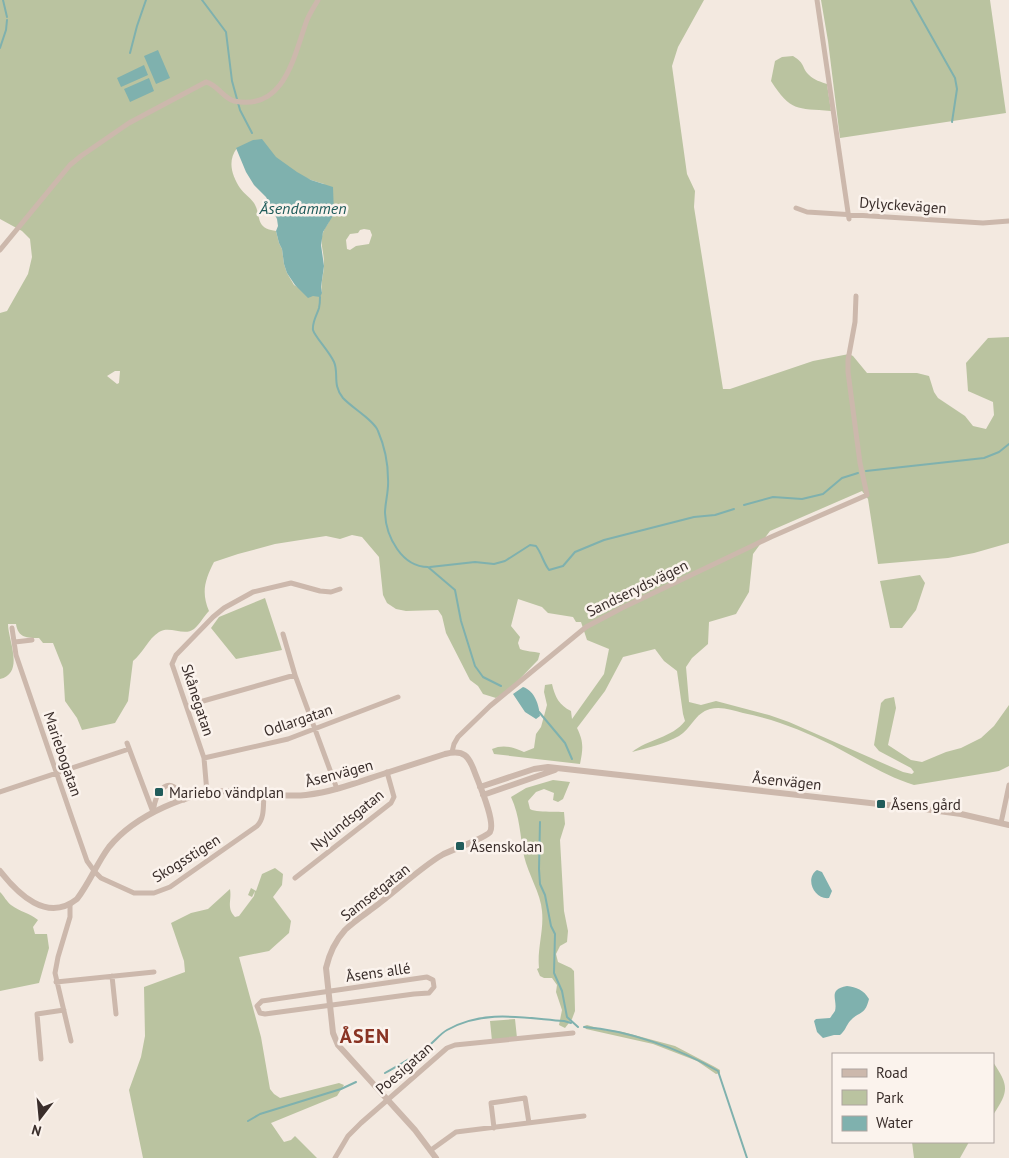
<svg xmlns="http://www.w3.org/2000/svg" width="1009" height="1158" font-family="'PT Sans',sans-serif">
	<rect width="100%" height="100%" fill="#f3e9e0"/>
	<!-- green -->
	<path fill="#bac3a0" fill-rule="evenodd" d="M0,0H704L678,47L672,66L687,174L695,191L694,207L723,389H730L813,361L849,354L853,356L867,373H917L929,376L934,392L938,398L965,416L973,426L986,429L994,415L993,402L968,391L966,363L988,338L1009,337V543L974,553L948,558L878,564L868,499L862,491L770,531L753,554L749,592L736,614L709,622L708,644L692,658L686,667L689,702L701,705L716,701L769,715L789,722L903,772L912,774L914,772L911,768L879,751L874,745L881,703L885,699L894,697L896,708L888,745L911,760L922,762L946,752L961,748L981,738L994,726L1009,705V766L999,771L914,785C885,776 859,759 832,745C804,731 774,719 743,713C732,710 721,706 710,709C695,713 691,729 679,736C665,744 647,748 632,752C648,739 672,738 685,721L683,714L677,671L664,661L655,649L623,657L605,691L577,728C584,742 583,749 580,764L494,754L492,749C503,744 513,747 524,752L534,748L536,734L541,727L547,705L544,692L545,685L552,684C555,697 559,705 571,711L572,719L604,674L609,649L587,640L581,622H576L573,617L548,613L542,607L518,599L511,626L520,637L518,643L520,649C527,652 533,651 540,653L538,660L510,689L496,698L483,694L478,686L470,680L446,633L442,616L438,610L406,611L396,609L387,603L383,595L379,557L362,537L352,535L340,539L326,536L275,544L238,554L214,562C205,580 201,592 209,611C204,616 200,624 194,629C184,637 170,625 159,632C148,639 143,653 133,661L128,701L115,723L82,730L77,718L65,701L63,668L53,643H43L39,638C27,638 18,638 16,624H8C8,640 25,673 0,679V313L7,311L28,274L32,257L30,239L22,231L0,219ZM237,148L311,180L324,184L329,222C316,240 324,245 324,265C324,274 320,283 322,293L313,296L294,285L287,273L284,264L282,249L279,243L276,231C254,228 262,216 254,203C250,197 244,194 240,188C232,176 227,161 237,148ZM364,229L370,230L372,235L369,244L356,246L350,250L347,249L346,240L350,234L358,233L360,230ZM115,371H120L119,383L117,384L107,376Z
		M821,0H990L1006,113L840,138L828,41Z
		M793,56C806,64 801,67 809,75C814,80 821,82 827,84L831,111C796,108 791,112 771,81L775,61L782,57Z
		M920,575L925,583L916,610L902,628H890L880,581Z
		M265,598L282,650L236,659L211,628L219,617Z
		M553,780L570,782L563,799L558,802L553,800L554,793L544,789L536,792L528,801L530,809C537,813 554,811 564,812L565,824L560,840L564,911L568,931L567,942L560,946L556,954L558,962L571,968L574,971L575,1011L572,1019L565,1028L559,1025L562,1010L556,992L557,985L552,978H544L540,976L537,969L539,968C537,949 544,931 542,911C541,894 528,874 524,856C520,836 520,816 511,797L526,788Z
		M275,868L283,874L282,885L273,897L291,921L289,933L269,951L239,957L261,1037L270,1089L274,1094L280,1098L339,1083L344,1085L337,1096L271,1123L284,1142L291,1140L295,1136L317,1158H143L129,1090L141,1057L145,1036L144,987L185,972L184,961L171,923L191,913L208,909L230,889C232,900 226,908 235,917L239,916L254,896L255,891L252,897L248,895L251,888L256,891L262,874Z
		M0,892C4,896 7,902 11,905C20,912 30,913 38,920L33,927L35,934H47L49,948L39,983L0,991Z
		M515,1019L517,1038L492,1041L490,1021Z
		M587,1025L608,1031L611,1030L623,1032L675,1046L715,1067L720,1070V1073L716,1074L697,1061L653,1044L586,1029L584,1026Z
		M993,1062C1009,1086 1009,1091 993,1115Z
		M912,1142H969L960,1158H914Z"/>
	<!-- water -->
	<path fill="#7fb1ae" d="M158,50L170,78L156,84L144,56Z
		M144,65L148,75L121,87L117,78Z
		M149,78L154,91L130,102L124,89Z
		M262,139L276,157L297,172L311,180L333,187L334,214L323,232L321,245L324,266L321,287L322,293L320,297L313,296L308,298L295,285L287,273L284,264L282,249L279,243L276,231L278,226L277,219L266,197L254,185L246,172L236,148L253,140Z
		M523,687C535,691 539,705 540,716L536,719L525,712L513,694Z
		M817,870L822,872L832,891L829,898C815,900 804,879 817,870Z
		M847,986C856,987 864,990 869,999C865,1016 859,1011 850,1021C846,1026 845,1031 840,1035H834L823,1038L817,1032L814,1021L816,1019L830,1018C831,1017 834,1012 835,1011C838,999 827,990 847,986Z"/>
	<g fill="none" stroke-linecap="round" stroke-linejoin="round">
		<!-- stream -->
		<path stroke="#7fb1ae" stroke-width="2" d="M3,0L7,17
			M202,0L226,32L232,81L240,110L252,133
			M911,0L955,78L957,89L952,122
			M0,48L6,30L7,20
			M130,53L137,26L146,0
			M320,297C320,300 320,304 319,308C317,315 312,322 313,330C315,337 329,351 334,362C339,373 332,385 343,398C352,408 374,420 378,431C384,445 388,464 388,479C389,491 385,502 385,513C386,537 402,567 428,567L455,590L461,621L475,666L483,677L501,686
			M866,471L984,458L999,452L1009,444
			M744,505L773,497L802,499L823,494L842,478L858,473
			M430,567L475,562L494,564L505,561L530,545L536,546C542,554 543,562 549,570L563,566L575,552L604,540L694,517L715,515L734,509
			M539,712L565,743L572,759
			M540,822L539,869L540,884L545,895L551,926L555,934L554,973L562,991L567,1017L578,1027
			M584,1027C628,1030 680,1049 718,1071L747,1158
			M385,1073C399,1065 414,1057 427,1047C434,1042 440,1034 447,1030C484,1009 524,1018 564,1021L571,1023
			M248,1121L260,1114L341,1089L356,1082"/>
		<!-- minor -->
		<path stroke="#ccb8ac" stroke-width="5" d="M817,0L849,219
			M796,208L807,212L983,223L1009,221
			M0,250L70,165L81,156L129,123L206,82C218,85 223,98 234,101C285,112 294,55 307,20C310,13 314,7 318,0
			M12,628L16,655L72,818L87,861L95,872L101,878L134,893H154L170,887L257,826C265,818 263,805 264,794
			M283,634L295,675L337,789
			M15,642L32,640
			M187,707L196,703L295,675
			M127,743L153,812
			M452,752L454,744L458,737L490,706L586,627L622,608L771,537L867,495L860,463L848,372V360L855,322L856,296
			M204,758L288,739L398,697
			M0,792L129,749
			M207,793L204,758L172,664L176,655L213,617L224,608L253,592L291,583L320,591L331,592L340,589
			M153,812C156,790 170,771 184,800
			M1001,823L1009,785
			M295,878L391,803L394,797L387,772
			M70,905V917L58,957L55,973L71,1041
			M112,976L116,1014
			M427,977L433,980L434,987L429,993L414,994L265,1014L260,1013L257,1006L262,1001Z
			M56,982L154,972
			M41,1059L37,1014L64,1010
			M494,1128L491,1103L525,1098L529,1123
			M431,1150L456,1132L584,1116
			M335,1158L348,1136L361,1123L447,1048L455,1045L573,1033"/>
		<!-- tertiary -->
		<path stroke="#ccb8ac" stroke-width="6" d="M480,787L534,769L548,767L924,809L961,814L1009,825
			M483,795L555,770
			M0,871C18,894 47,923 77,899C90,882 97,863 109,847C135,815 190,791 230,791C256,791 281,798 306,795C332,792 356,783 380,775C401,768 423,761 445,754C464,749 469,756 475,773C479,784 496,822 490,832C486,838 451,850 442,855C423,866 399,888 381,902C370,911 355,920 345,930C336,940 329,955 326,968L333,1033L338,1045L415,1130L436,1158"/>
	</g>
	<!-- markers -->
	<g fill="#205c5b" stroke="#fbf3ed" stroke-width="2">
		<rect x="154" y="787" width="10" height="10" rx="2.5"/>
		<rect x="876" y="799" width="10" height="10" rx="2.5"/>
		<rect x="455" y="841" width="10" height="10" rx="2.5"/>
	</g>
	<g text-anchor="middle" dominant-baseline="central" stroke-width="5" stroke-linejoin="round" paint-order="stroke">
		<!-- street labels -->
		<g font-size="15" fill="#3a2e2b" stroke="#fbf3ed">
			<text transform="translate(903 205) rotate(4)">Dylyckevägen</text>
			<text transform="translate(637 588) rotate(-26)">Sandserydsvägen</text>
			<text transform="translate(198 700) rotate(72)">Skånegatan</text>
			<text transform="translate(298 720) rotate(-19)">Odlargatan</text>
			<text transform="translate(63 754) rotate(71)">Mariebogatan</text>
			<text transform="translate(339 773) rotate(-15)">Åsenvägen</text>
			<text transform="translate(787 781) rotate(6)">Åsenvägen</text>
			<text transform="translate(347 820) rotate(-39)">Nylundsgatan</text>
			<text transform="translate(186 858) rotate(-32)">Skogsstigen</text>
			<text transform="translate(375 892) rotate(-38)">Samsetgatan</text>
			<text transform="translate(378 972) rotate(-8)">Åsens allé</text>
			<text transform="translate(404 1068) rotate(-41)">Poesigatan</text>
		</g>
		<!-- poi labels -->
		<g font-size="15" fill="#3a2e2b" stroke="#fbf3ed" text-anchor="start">
			<text x="169" y="792">Mariebo vändplan</text>
			<text x="891" y="804">Åsens gård</text>
			<text x="470" y="846">Åsenskolan</text>
		</g>
		<!-- water labels -->
		<g font-size="16" font-style="italic" fill="#205c5b" stroke="#fbf3ed">
			<text x="303" y="208">Åsendammen</text>
		</g>
		<!-- district labels -->
		<g font-size="20" font-weight="bold" letter-spacing="1" fill="#893323" stroke="#fbf3ed">
			<text x="365" y="1036">ÅSEN</text>
		</g>
	</g>
	<!-- legend -->
	<rect x="832" y="1053" width="162" height="90" fill="#fbf3ed" stroke="#aea49f"/>
	<rect x="842" y="1069" width="25" height="8" fill="#ccb8ac" stroke="#aea49f"/>
	<text x="876" y="1078" font-size="15" fill="#3a2e2b">Road</text>
	<rect x="842" y="1090" width="25" height="15" fill="#bac3a0" stroke="#aea49f"/>
	<text x="876" y="1103" font-size="15" fill="#3a2e2b">Park</text>
	<rect x="842" y="1116" width="25" height="15" fill="#7fb1ae" stroke="#aea49f"/>
	<text x="876" y="1128" font-size="15" fill="#3a2e2b">Water</text>
	<!-- north arrow -->
	<g transform="translate(40 1118) rotate(196)" stroke="#fbf3ed" stroke-width="4" paint-order="stroke">
	<path d="M0-4L9 19L0 12L-9 19Z" fill="#3a2e2b"/>
	<text y="-8" font-size="14" font-weight="bold" text-anchor="middle" fill="#3a2e2b">N</text>
	</g>
</svg>
